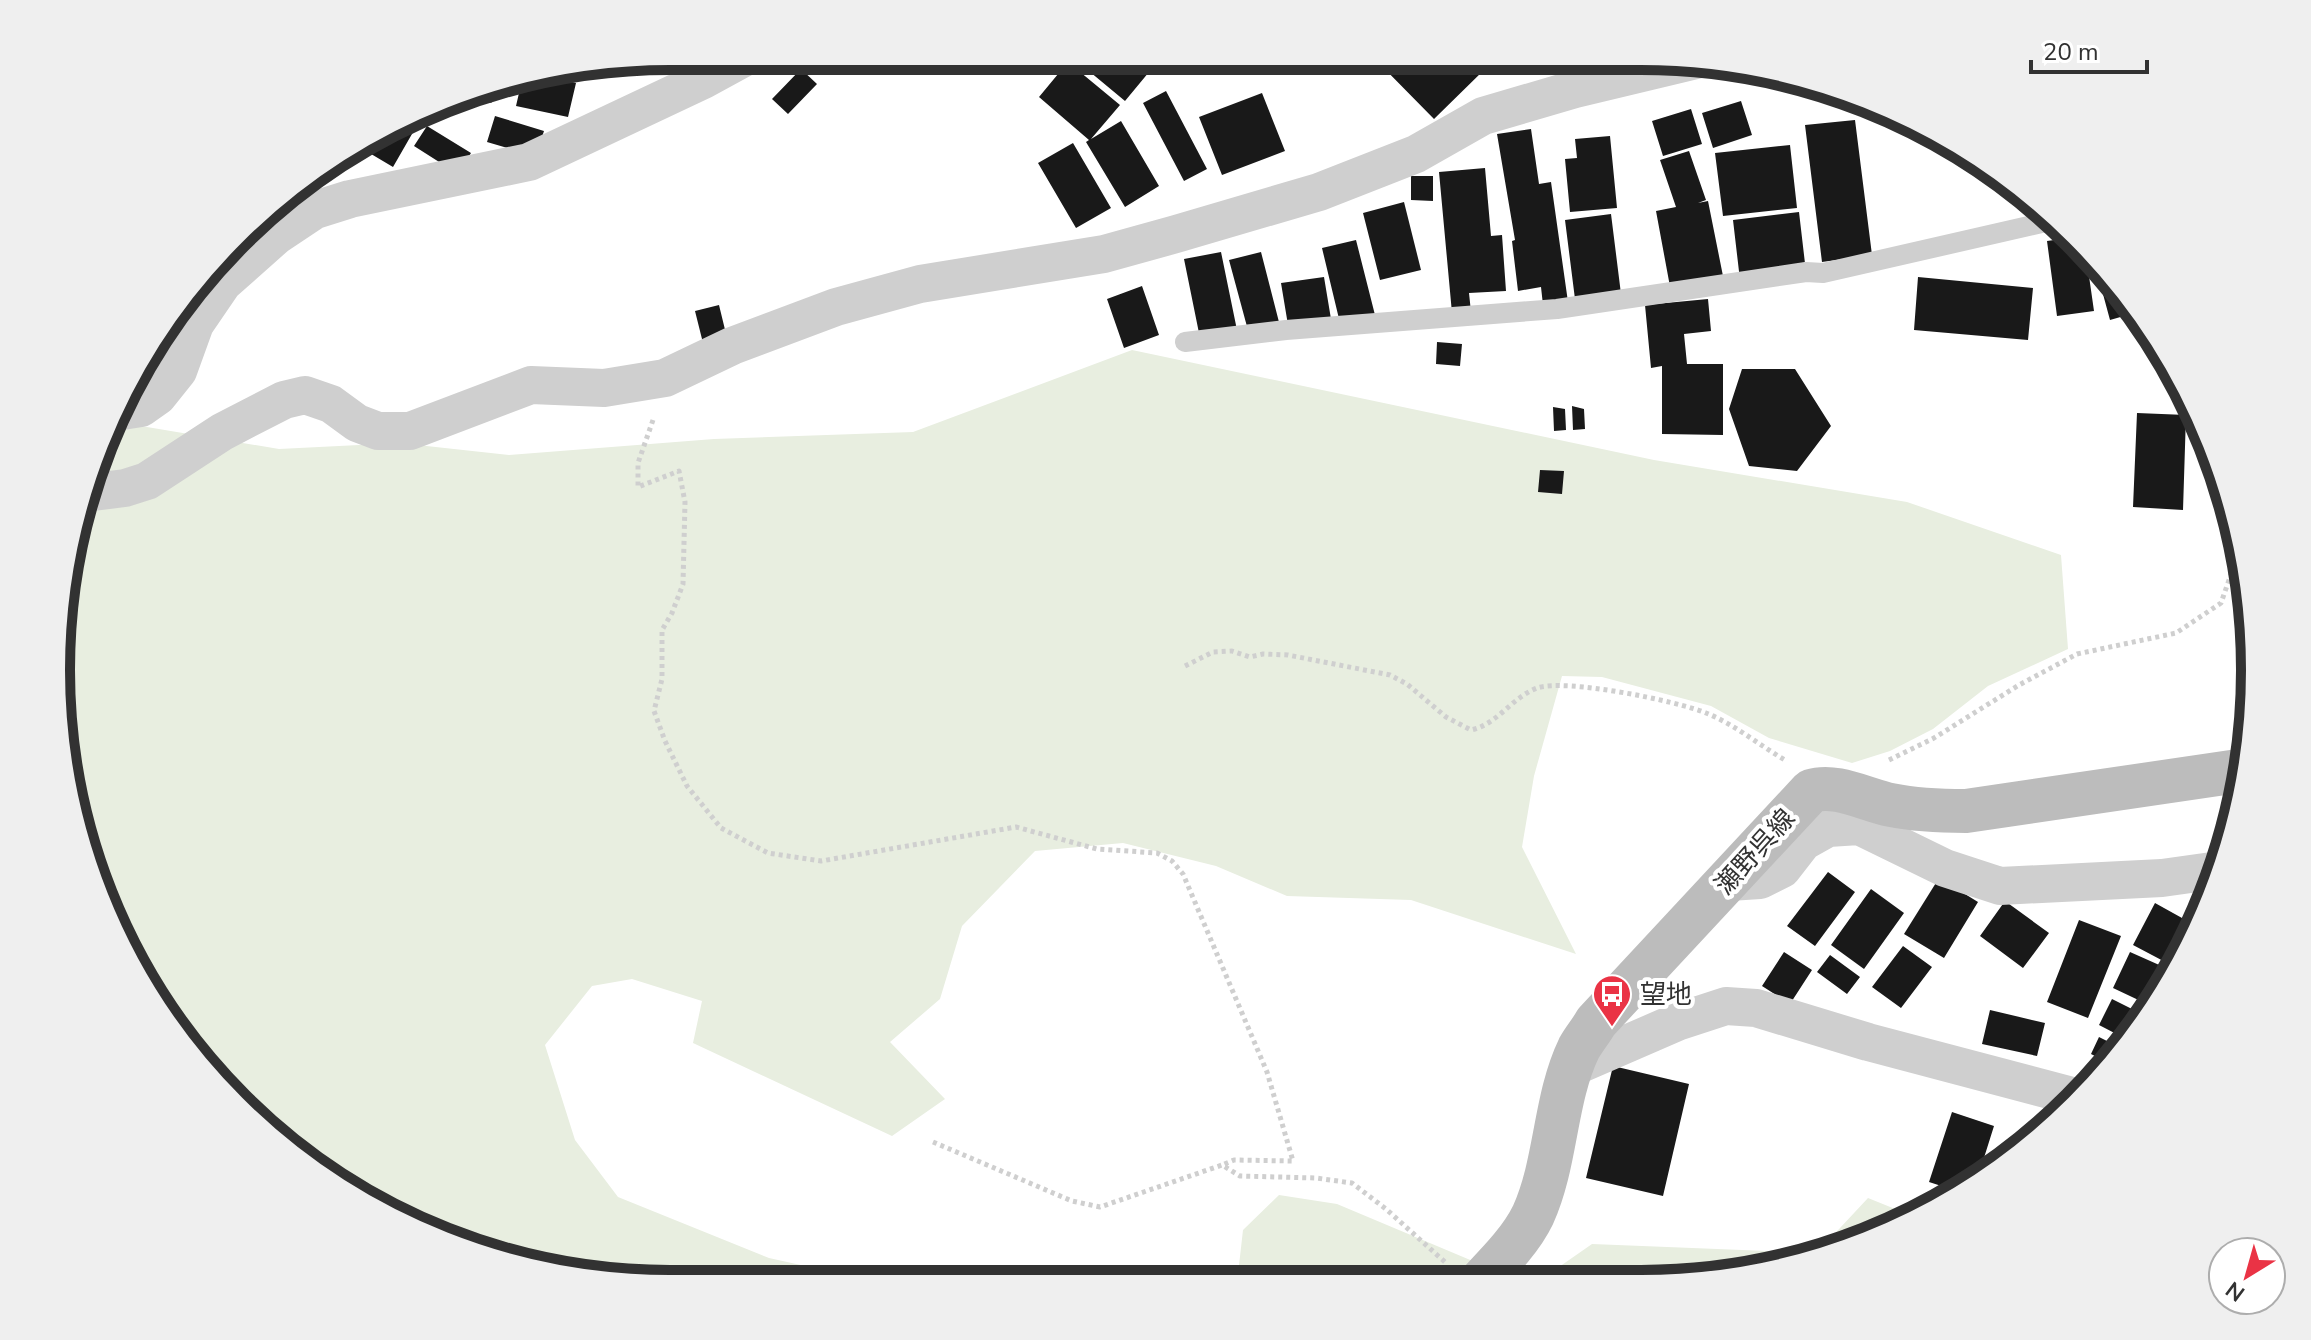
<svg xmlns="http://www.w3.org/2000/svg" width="2311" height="1340" font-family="'Nunito Sans','Noto Sans JP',sans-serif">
	<rect width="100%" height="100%" fill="#fff"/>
	<!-- green -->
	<path fill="#e8eee0" d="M1132,350L1654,460L1907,502L2061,555L2068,649L1988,686L1933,729L1890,751L1852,763L1769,738L1711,706L1602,677L1562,676L1534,776L1522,847L1576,954L1411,900L1287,896L1216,866L1123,843L1035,851L962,926L940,999L890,1042L945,1099L892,1136L693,1043L702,1001L632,979L592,986L545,1045L575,1140L618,1197L769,1258L882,1283H629L472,1251L329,1181L183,1044L89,868L56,670L77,511L117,422L279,449L399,443L509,455L714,439L913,432Z
		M1279,1195L1337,1204L1525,1283H1237L1243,1230Z
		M1868,1198L1915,1217L1838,1252L1682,1283H1536L1592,1244L1791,1252L1826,1243Z"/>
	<!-- building -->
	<path fill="#191919" d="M670,56H695L693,73L663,70L665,57Z
		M1072,57H1144L1154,66L1125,101Z
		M1373,57H1473L1485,69L1434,119Z
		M1068,62L1120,105L1091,139L1121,121L1159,186L1125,207L1086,142L1089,140L1039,97Z
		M801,69L817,84L788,114L772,99Z
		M547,76L576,83L568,117L516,106L522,80Z
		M508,83L491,103L473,89V88Z
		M1166,91L1207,169L1184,181L1143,103Z
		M1262,93L1285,151L1222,175L1199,117Z
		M1741,101L1752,135L1713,148L1702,113Z
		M1691,109L1702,144L1663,156L1652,121Z
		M495,116L544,131L539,146L525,153L487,142Z
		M1855,120L1872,255L1822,262L1805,125Z
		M409,123L416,127L393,167L361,148Z
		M427,126L471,153L458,174L414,146Z
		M1531,129L1539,184L1551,182L1568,302L1543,305L1541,287L1518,291L1512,241L1515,240L1497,134Z
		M1610,136L1617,208L1570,212L1565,159L1577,158L1575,139Z
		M1073,143L1111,208L1076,228L1038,163Z
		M1790,145L1797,208L1723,216L1715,153Z
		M1689,151L1706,200L1698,203L1708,201L1724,281L1671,292L1656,211L1676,207L1660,160Z
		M1485,168L1491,236L1502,235L1506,291L1469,293L1471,312L1452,313L1439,172Z
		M1411,176H1433V201L1411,200Z
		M1404,202L1421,270L1380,280L1363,213Z
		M1799,212L1806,272L1740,280L1733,220Z
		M1611,214L1621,294L1575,299L1565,220Z
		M2076,237L2085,248L2094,311L2057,316L2047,241Z
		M1356,240L1375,315L1340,323L1322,248Z
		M1221,252L1237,330L1200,338L1184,259Z
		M1261,252L1280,326L1249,334L1229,260Z
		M1324,277L1331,319L1288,325L1281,283Z
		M1918,277L2033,288L2028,340L1914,330Z
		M2111,280L2129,302L2138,312L2110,320L2100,283Z
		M1142,286L1159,335L1124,348L1107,299Z
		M1708,299L1711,331L1684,334L1687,364H1723V435L1662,434V366L1651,368L1645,305Z
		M719,305L728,342L704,347L695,311Z
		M1437,342L1462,344L1460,366L1436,364Z
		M1742,369H1795L1831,426L1797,471L1749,466L1729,409Z
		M1572,406L1584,409L1585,429L1573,430Z
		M1553,407L1565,409L1566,430L1554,431Z
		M2137,413L2186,415L2183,510L2133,507Z
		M1540,470L1564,471L1562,494L1538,492Z
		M1828,872L1855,892L1815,946L1787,926Z
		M1939,878L1978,902L1944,958L1904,934Z
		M1871,889L1904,913L1864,969L1831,945Z
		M2005,901L2049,933L2023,968L1980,936Z
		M2155,903L2191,923L2169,964L2133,945Z
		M2079,920L2121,936L2088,1018L2047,1002Z
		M1903,946L1932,967L1901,1008L1872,987Z
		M1784,952L1812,970L1790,1004L1762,986Z
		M2130,952L2166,968L2149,1005L2113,988Z
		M1830,955L1860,977L1847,994L1817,972Z
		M2112,999L2142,1014L2128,1040L2099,1025Z
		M1990,1010L2045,1023L2037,1056L1982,1044Z
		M2099,1037L2121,1048L2109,1063L2091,1054Z
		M1613,1066L1689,1084L1663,1196L1586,1178Z
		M1952,1112L1994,1126L1977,1180L1960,1192L1929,1182Z"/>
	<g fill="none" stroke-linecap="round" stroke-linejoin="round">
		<!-- path -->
		<path stroke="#cfcfcf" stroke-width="5" stroke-dasharray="4 4" stroke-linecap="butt" d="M653,420L638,463V487L679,471L685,502L683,584L672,613L662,630V679L654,711L665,741L687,786L721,828L768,853L821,861L1016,827L1097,849L1157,853L1172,861L1183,874L1267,1072L1293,1161L1234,1160L1222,1165
			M1185,666L1213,652L1232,651L1250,657L1263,654L1288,655L1390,675L1407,684L1446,717L1471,730C1498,724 1511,698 1537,688C1565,678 1677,701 1706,713C1734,724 1759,745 1785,760
			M1889,760L1934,738L2019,685L2077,654L2176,633L2221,603L2237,557L2205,430
			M933,1142L1072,1201L1100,1207L1222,1165L1240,1176L1316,1178L1352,1183L1386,1209L1446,1263"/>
		<!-- service -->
		<path stroke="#cfcfcf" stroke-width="20" d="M1185,342L1286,330L1557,309L1806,272L1823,273L2055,220"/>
		<!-- minor -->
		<path stroke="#cfcfcf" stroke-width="38" d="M122,411L141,408L158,396L178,371L195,324L223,283L276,236L315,210L350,199L529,162L703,80L747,56
			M85,493L125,488L147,481L222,432L284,400L305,395L331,404L357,423L378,431H410L531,385L604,388L665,378L732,346L836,307L920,284L1104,254L1176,234L1319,192L1416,154L1483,116L1575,89L1696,60
			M1729,882L1760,880L1782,869L1803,842L1828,828L1859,826L1945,868L2000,886L2162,878L2219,870
			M1571,1068L1677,1022L1726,1006L1756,1008L1868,1042L2080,1098"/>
		<!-- secondary -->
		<path stroke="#bcbcbc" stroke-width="44" d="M1479,1283C1498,1263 1521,1240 1533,1215C1557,1162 1554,1100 1579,1048C1584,1039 1591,1031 1596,1022L1811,791C1836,783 1866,800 1891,805C1916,810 1941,811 1966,811L2245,770"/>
	</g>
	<!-- icons -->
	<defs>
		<g id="bus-pin" transform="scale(2)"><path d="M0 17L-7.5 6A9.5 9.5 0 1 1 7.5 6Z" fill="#ea3345" stroke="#fff"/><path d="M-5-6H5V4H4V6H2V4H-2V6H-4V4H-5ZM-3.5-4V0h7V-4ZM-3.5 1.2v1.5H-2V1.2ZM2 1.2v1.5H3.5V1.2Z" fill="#fff"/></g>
	</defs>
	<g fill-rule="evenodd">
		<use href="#bus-pin" x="1612" y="994"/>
	</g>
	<g text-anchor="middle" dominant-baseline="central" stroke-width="8" stroke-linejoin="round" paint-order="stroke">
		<!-- street labels -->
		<g font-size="26" fill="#323232" stroke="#fff">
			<text transform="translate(1755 852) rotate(-48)">瀬野呉線</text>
		</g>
		<!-- poi labels -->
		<g font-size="26" fill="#323232" stroke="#fff" text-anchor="start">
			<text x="1640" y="994">望地</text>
		</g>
	</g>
	<!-- crop -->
	<path d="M0 0H2311V1340H0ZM670 70H1641A600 600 0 0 1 2241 670V670A600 600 0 0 1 1641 1270H670A600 600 0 0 1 70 670V670A600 600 0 0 1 670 70Z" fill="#efefef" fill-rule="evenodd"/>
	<path fill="none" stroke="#323232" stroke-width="10" d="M670 70H1641A600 600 0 0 1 2241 670V670A600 600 0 0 1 1641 1270H670A600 600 0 0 1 70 670V670A600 600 0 0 1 670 70Z"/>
	<!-- north arrow -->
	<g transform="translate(2247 1276) rotate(217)"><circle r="38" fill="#ffffff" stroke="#adadad" stroke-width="2"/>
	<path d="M0-6L14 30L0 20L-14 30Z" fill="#ea3345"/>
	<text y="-12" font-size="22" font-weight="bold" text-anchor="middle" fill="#323232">N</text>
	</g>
	<!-- scale -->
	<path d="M2031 60v12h116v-12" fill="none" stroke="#323232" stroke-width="4"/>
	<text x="2043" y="60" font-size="24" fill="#323232" stroke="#ffffff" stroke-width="6" paint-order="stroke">20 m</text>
</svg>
